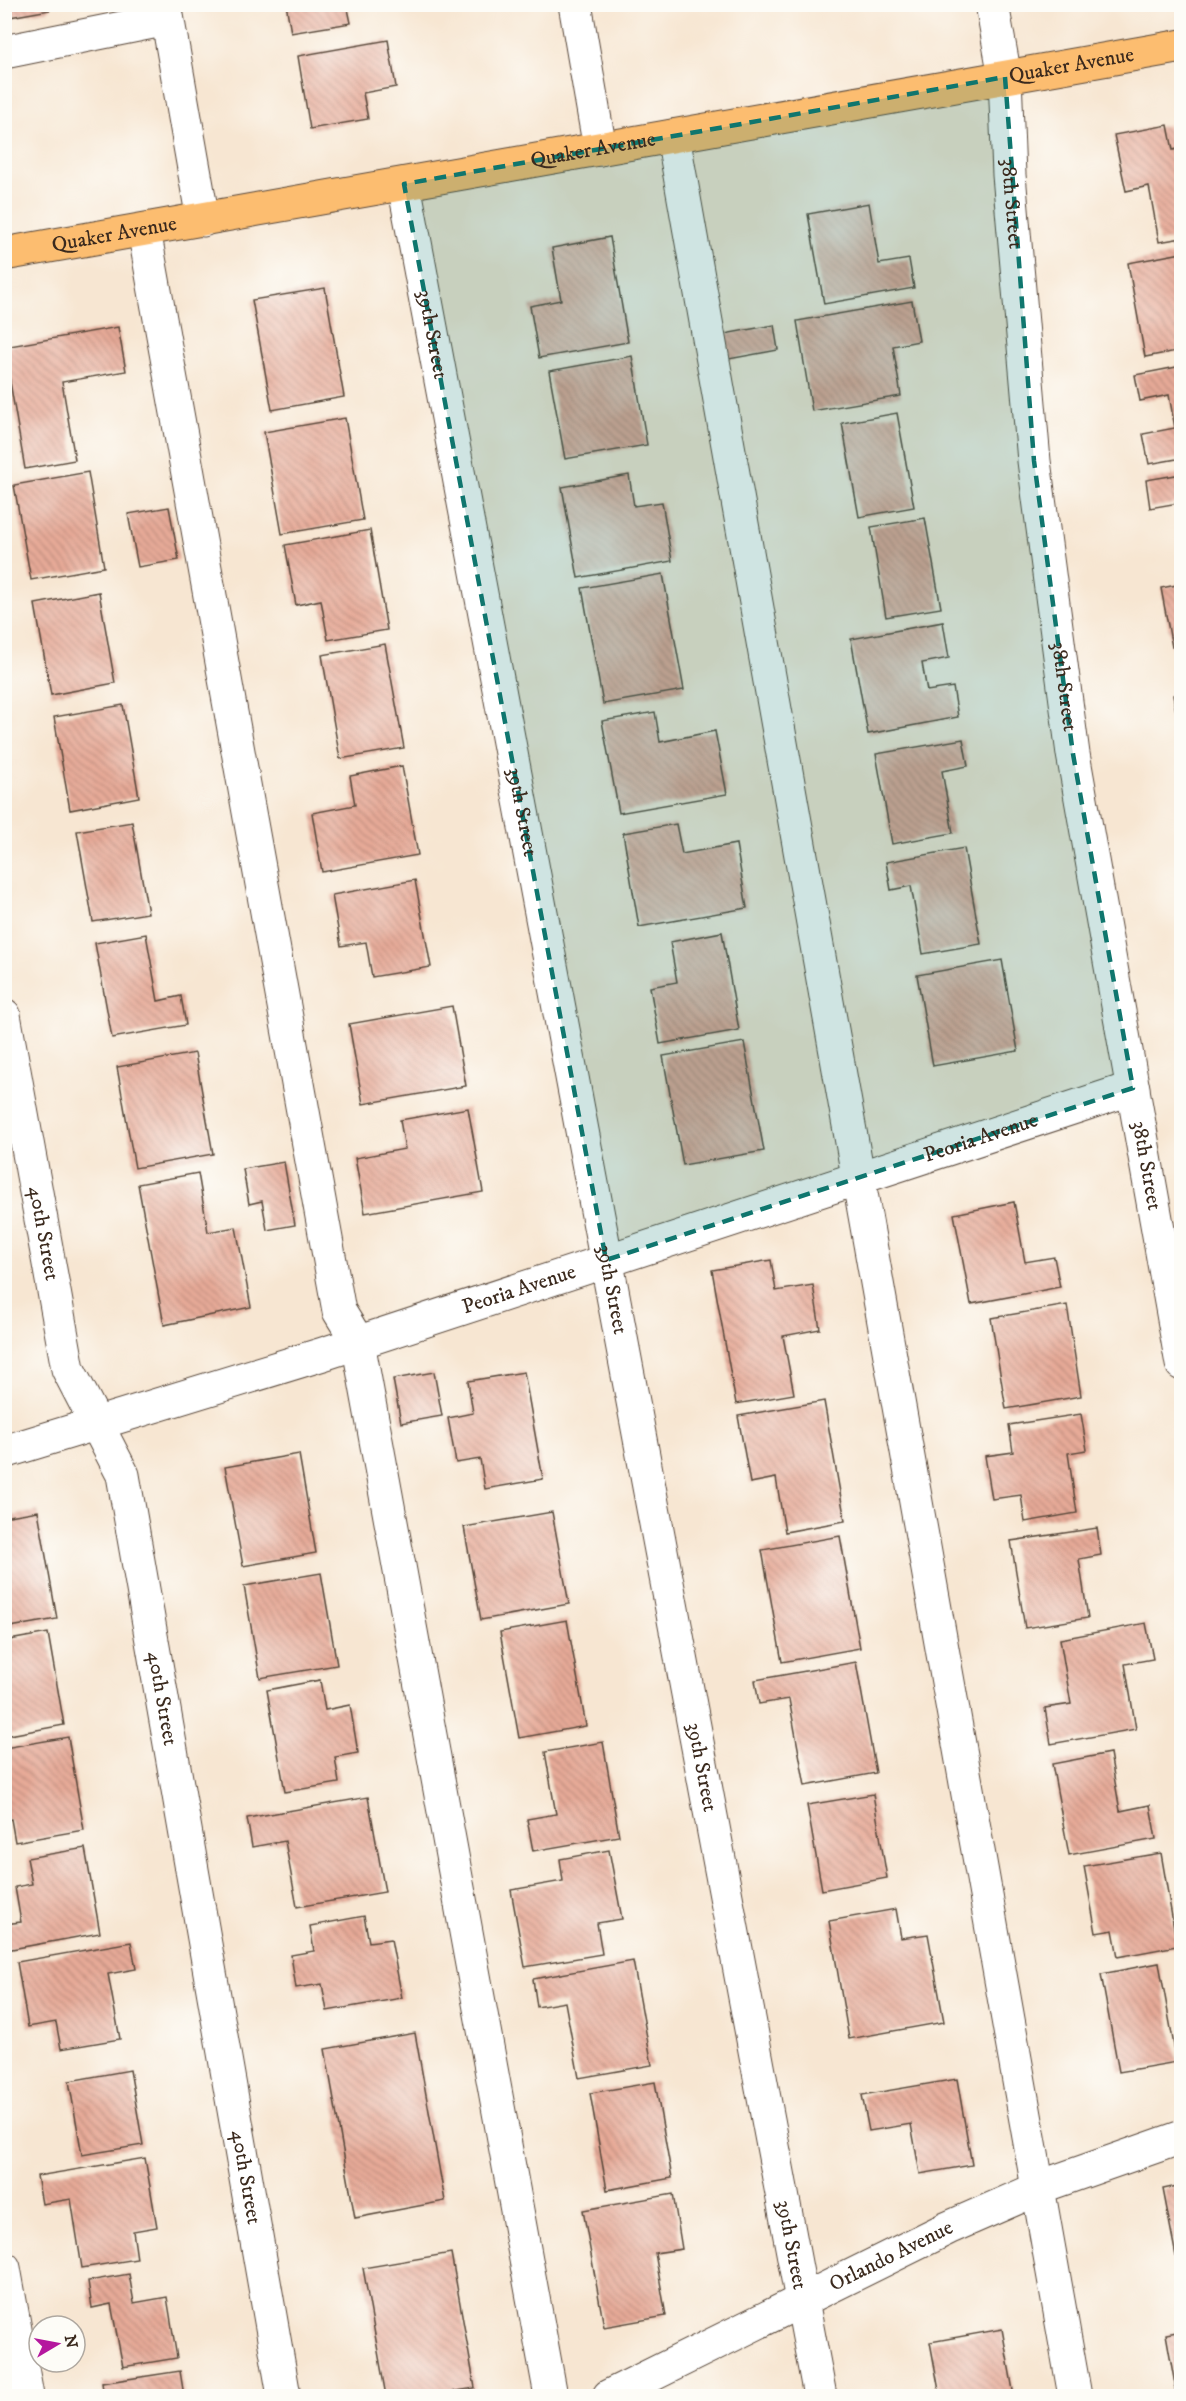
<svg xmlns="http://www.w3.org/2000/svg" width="1186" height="2401" font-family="'IM FELL DW Pica',serif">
	<defs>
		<pattern id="building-back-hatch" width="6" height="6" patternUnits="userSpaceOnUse" patternTransform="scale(1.5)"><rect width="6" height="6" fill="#e7aa98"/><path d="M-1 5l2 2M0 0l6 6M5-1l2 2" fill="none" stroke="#bc8b7b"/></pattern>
	</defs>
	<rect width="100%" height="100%" fill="#fdfcf7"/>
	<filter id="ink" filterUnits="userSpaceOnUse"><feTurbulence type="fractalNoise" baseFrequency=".0167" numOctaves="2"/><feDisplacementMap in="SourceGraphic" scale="12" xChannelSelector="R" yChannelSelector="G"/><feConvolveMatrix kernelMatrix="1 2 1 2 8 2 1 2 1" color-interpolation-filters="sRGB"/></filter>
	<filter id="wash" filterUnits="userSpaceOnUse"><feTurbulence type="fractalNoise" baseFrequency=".008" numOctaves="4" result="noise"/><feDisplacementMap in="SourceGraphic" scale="24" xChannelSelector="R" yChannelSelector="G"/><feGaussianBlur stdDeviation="1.35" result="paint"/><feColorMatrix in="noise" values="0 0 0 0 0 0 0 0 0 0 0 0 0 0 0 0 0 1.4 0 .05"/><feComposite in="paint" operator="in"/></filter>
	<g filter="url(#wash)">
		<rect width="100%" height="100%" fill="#f7e6d2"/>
		<g id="blocks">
			<!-- building -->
			<path fill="url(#building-back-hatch)" d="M4,4H49L50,10L4,18Z
				M286,4H347L351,23L291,33Z
				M388,40L396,87L363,93L368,119L310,129L298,56Z
				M1168,125L1173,150L1182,148V238L1159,242L1149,186L1126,191L1114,135Z
				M869,203L879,264L909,259L914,288L824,304L808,214Z
				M610,237L628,342L539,358L530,306L561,300L552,248Z
				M1182,253V350L1145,357L1128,263Z
				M325,288L344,397L272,410L252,300Z
				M912,301L919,341L893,346L901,396L812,411L797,321Z
				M774,325L778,350L729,359L724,334Z
				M118,327L126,371L62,382L75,460L25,469L4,347Z
				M632,356L647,445L565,459L549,371Z
				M1182,366V458L1149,464L1143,434L1175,428L1169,395L1140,401L1135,375Z
				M897,413L914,507L859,517L842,423Z
				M345,418L363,520L282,534L264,432Z
				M88,472L104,567L31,580L14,485Z
				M1182,474V516L1178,503L1150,508L1146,480Z
				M629,475L634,506L662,502L672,561L578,578L562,487Z
				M169,507L179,560L138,567L128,514Z
				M925,518L941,608L886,617L871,527Z
				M370,530L387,630L328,640L321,600L296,605L285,545Z
				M663,574L684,690L603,704L582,588Z
				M1182,584V645L1172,647L1161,588Z
				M99,592L115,683L51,695L35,604Z
				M943,622L949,658L922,663L927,691L953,687L958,717L868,734L851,639Z
				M385,644L404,748L340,759L322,655Z
				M1182,693V735H1180L1173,695Z
				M123,705L139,797L70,810L54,717Z
				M655,712L660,742L715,731L727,794L619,813L602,721Z
				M963,739L968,766L942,771L953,833L892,844L876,754Z
				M402,766L418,855L322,872L312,813L355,805L350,776Z
				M132,822L148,913L93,922L77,831Z
				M676,824L682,854L736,844L747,908L639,927L623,833Z
				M964,848L981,944L923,954L911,886L891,890L886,862Z
				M415,880L431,967L372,977L366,942L341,946L332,895Z
				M722,932L739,1030L660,1044L650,987L677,982L670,942Z
				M146,934L158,1001L181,996L186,1025L112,1038L95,943Z
				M1002,960L1018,1051L933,1066L917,975Z
				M452,1006L466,1086L363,1104L349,1024Z
				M744,1042L764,1151L683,1165L663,1056Z
				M195,1053L213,1154L135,1168L117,1067Z
				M468,1108L483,1192L365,1213L355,1158L405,1149L400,1120Z
				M284,1162L295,1225L267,1230L262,1201L249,1204L243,1169Z
				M198,1173L208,1232L236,1227L251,1307L164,1325L138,1184Z
				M1014,1202L1025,1262L1054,1257L1060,1287L971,1304L954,1214Z
				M771,1260L776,1291L813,1285L820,1329L783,1336L794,1394L736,1404L712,1270Z
				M1067,1305L1081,1396L1006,1409L991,1318Z
				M434,1372L442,1416L401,1423L393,1379Z
				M524,1372L543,1479L485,1489L480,1459L456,1463L448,1418L473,1413L468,1381Z
				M824,1401L845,1521L785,1532L776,1478L750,1483L738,1416Z
				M1081,1414L1087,1450L1068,1453L1077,1513L1025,1522L1021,1495L992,1499L985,1456L1013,1452L1009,1425Z
				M299,1454L316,1553L243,1566L225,1467Z
				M38,1511L57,1619L4,1628V1517Z
				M552,1512L569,1604L481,1620L464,1527Z
				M1097,1528L1101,1555L1079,1559L1088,1618L1025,1628L1011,1541Z
				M840,1536L860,1648L782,1662L762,1550Z
				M321,1573L337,1665L260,1678L244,1586Z
				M567,1620L586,1726L519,1738L500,1632Z
				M1146,1623L1153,1659L1125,1664L1136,1729L1051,1744L1045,1708L1071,1704L1060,1639Z
				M48,1633L64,1725L4,1736V1641Z
				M856,1662L876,1773L805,1786L789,1699L759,1704L755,1680Z
				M320,1680L325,1710L350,1705L358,1753L335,1757L339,1783L285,1792L267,1690Z
				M68,1737L84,1830L15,1842L11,1819L4,1820V1786L8,1785L4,1748Z
				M603,1742L619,1836L533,1851L527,1819L556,1814L545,1752Z
				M1110,1753L1120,1811L1150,1805L1156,1839L1069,1855L1052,1764Z
				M873,1794L887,1878L822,1890L807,1805Z
				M368,1797L385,1892L297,1907L285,1841L252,1847L247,1818Z
				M85,1848L100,1933L6,1950L4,1924L21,1922L15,1887L32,1884L27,1858Z
				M609,1850L622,1919L597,1923L602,1954L525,1967L511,1890L563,1881L560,1859Z
				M1161,1853L1177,1946L1118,1957L1113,1930L1096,1933L1084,1866Z
				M896,1909L901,1938L928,1934L944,2022L849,2039L829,1921Z
				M364,1916L369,1942L391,1939L402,1998L327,2011L322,1984L296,1988L291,1955L314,1951L310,1926Z
				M131,1942L136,1969L108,1974L120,2039L61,2049L56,2022L28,2027L17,1962Z
				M633,1961L652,2065L579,2078L565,2002L537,2007L533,1979Z
				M1159,1963L1177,2062L1119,2072L1101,1974Z
				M415,2033L445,2201L355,2218L325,2049Z
				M130,2070L143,2145L82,2155L69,2081Z
				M957,2079L972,2165L920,2174L911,2124L869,2131L862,2095Z
				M655,2082L672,2178L607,2190L590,2093Z
				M145,2158L157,2227L133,2231L137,2259L82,2268L71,2199L42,2204L37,2176Z
				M1182,2185V2277H1180L1163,2189Z
				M673,2194L682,2249L655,2253L666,2316L604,2327L583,2210Z
				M451,2253L475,2388L427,2396H386L363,2268Z
				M129,2274L134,2303L167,2297L177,2358L123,2367L111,2304L92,2308L88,2281Z
				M1002,2329L1014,2396H940L930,2342Z
				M1182,2331V2396H1177L1166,2334Z
				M180,2371L184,2396H104L102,2383Z"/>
		</g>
	</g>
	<g filter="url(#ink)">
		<use href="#blocks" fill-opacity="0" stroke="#574639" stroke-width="1.5"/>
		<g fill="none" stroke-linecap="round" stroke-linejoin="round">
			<!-- minor casing -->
			<g stroke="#574639" stroke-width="35">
				<g id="minor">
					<path d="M165,4L203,220"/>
					<path d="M575,4L600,149"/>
					<path id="s1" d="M992,4L1005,77L1009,175L1034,461L1073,754L1182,1364"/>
					<path d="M4,52L167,19"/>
					<path d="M673,136L1075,2396"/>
					<path id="s2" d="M404,184L820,2396"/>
					<path d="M144,230L339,1311L358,1342L551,2396"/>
					<path id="s3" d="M4,1015L68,1369L123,1475L284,2396"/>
					<path id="s4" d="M4,1452L323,1354L1133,1088"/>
					<path d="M4,2268L27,2396"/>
					<path id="s5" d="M609,2396L948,2228L1051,2183L1182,2137"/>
				</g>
			</g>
			<!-- major casing -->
			<g stroke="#574639" stroke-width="35">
				<g id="major">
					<path id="s6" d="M4,254L1182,46"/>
				</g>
			</g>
			<!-- minor -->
			<use href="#minor" stroke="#fff" stroke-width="33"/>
			<!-- major -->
			<use href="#major" stroke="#fcbd6f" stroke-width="33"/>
		</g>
	</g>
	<!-- marked area -->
	<path fill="#0f766e" fill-opacity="0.2" stroke="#0f766e" stroke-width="4.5" stroke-dasharray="12 8" stroke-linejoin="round" d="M1005,77L1034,461L1073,754L1133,1088L606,1260L404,184Z"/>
	<g text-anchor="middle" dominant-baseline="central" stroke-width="4.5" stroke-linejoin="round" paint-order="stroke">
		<!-- street labels -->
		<g font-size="21" fill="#3b2a1e" stroke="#fdfcf7">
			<text stroke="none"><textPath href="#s6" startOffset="1084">Quaker Avenue</textPath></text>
			<text stroke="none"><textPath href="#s6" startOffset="598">Quaker Avenue</textPath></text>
			<text stroke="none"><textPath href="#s1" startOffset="201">38th Street</textPath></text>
			<text stroke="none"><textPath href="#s6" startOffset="112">Quaker Avenue</textPath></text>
			<text stroke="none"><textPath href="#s2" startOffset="153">39th Street</textPath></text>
			<text stroke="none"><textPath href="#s1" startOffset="687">38th Street</textPath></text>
			<text stroke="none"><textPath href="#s2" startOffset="639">39th Street</textPath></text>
			<text stroke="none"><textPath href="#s4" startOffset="1026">Peoria Avenue</textPath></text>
			<text stroke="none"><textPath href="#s1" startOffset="1173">38th Street</textPath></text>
			<text stroke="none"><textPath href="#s3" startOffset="222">40th Street</textPath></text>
			<text stroke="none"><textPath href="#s4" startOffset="540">Peoria Avenue</textPath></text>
			<text stroke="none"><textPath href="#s2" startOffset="1125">39th Street</textPath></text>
			<text stroke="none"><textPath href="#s3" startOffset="706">40th Street</textPath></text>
			<text stroke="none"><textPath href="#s2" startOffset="1611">39th Street</textPath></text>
			<text stroke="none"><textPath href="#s3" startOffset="1192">40th Street</textPath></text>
			<text stroke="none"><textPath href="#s2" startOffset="2097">39th Street</textPath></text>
			<text stroke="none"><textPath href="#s5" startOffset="315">Orlando Avenue</textPath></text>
		</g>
	</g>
	<!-- margin -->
	<rect width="1186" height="2401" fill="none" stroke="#fdfcf7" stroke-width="24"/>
	<!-- north arrow -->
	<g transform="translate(57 2344) rotate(80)"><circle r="28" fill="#fdfcf7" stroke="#afa8a0" stroke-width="1.5"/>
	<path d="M0-4.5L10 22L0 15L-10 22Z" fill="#b5179e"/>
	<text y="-9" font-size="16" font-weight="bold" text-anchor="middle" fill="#3b2a1e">N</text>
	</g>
</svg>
